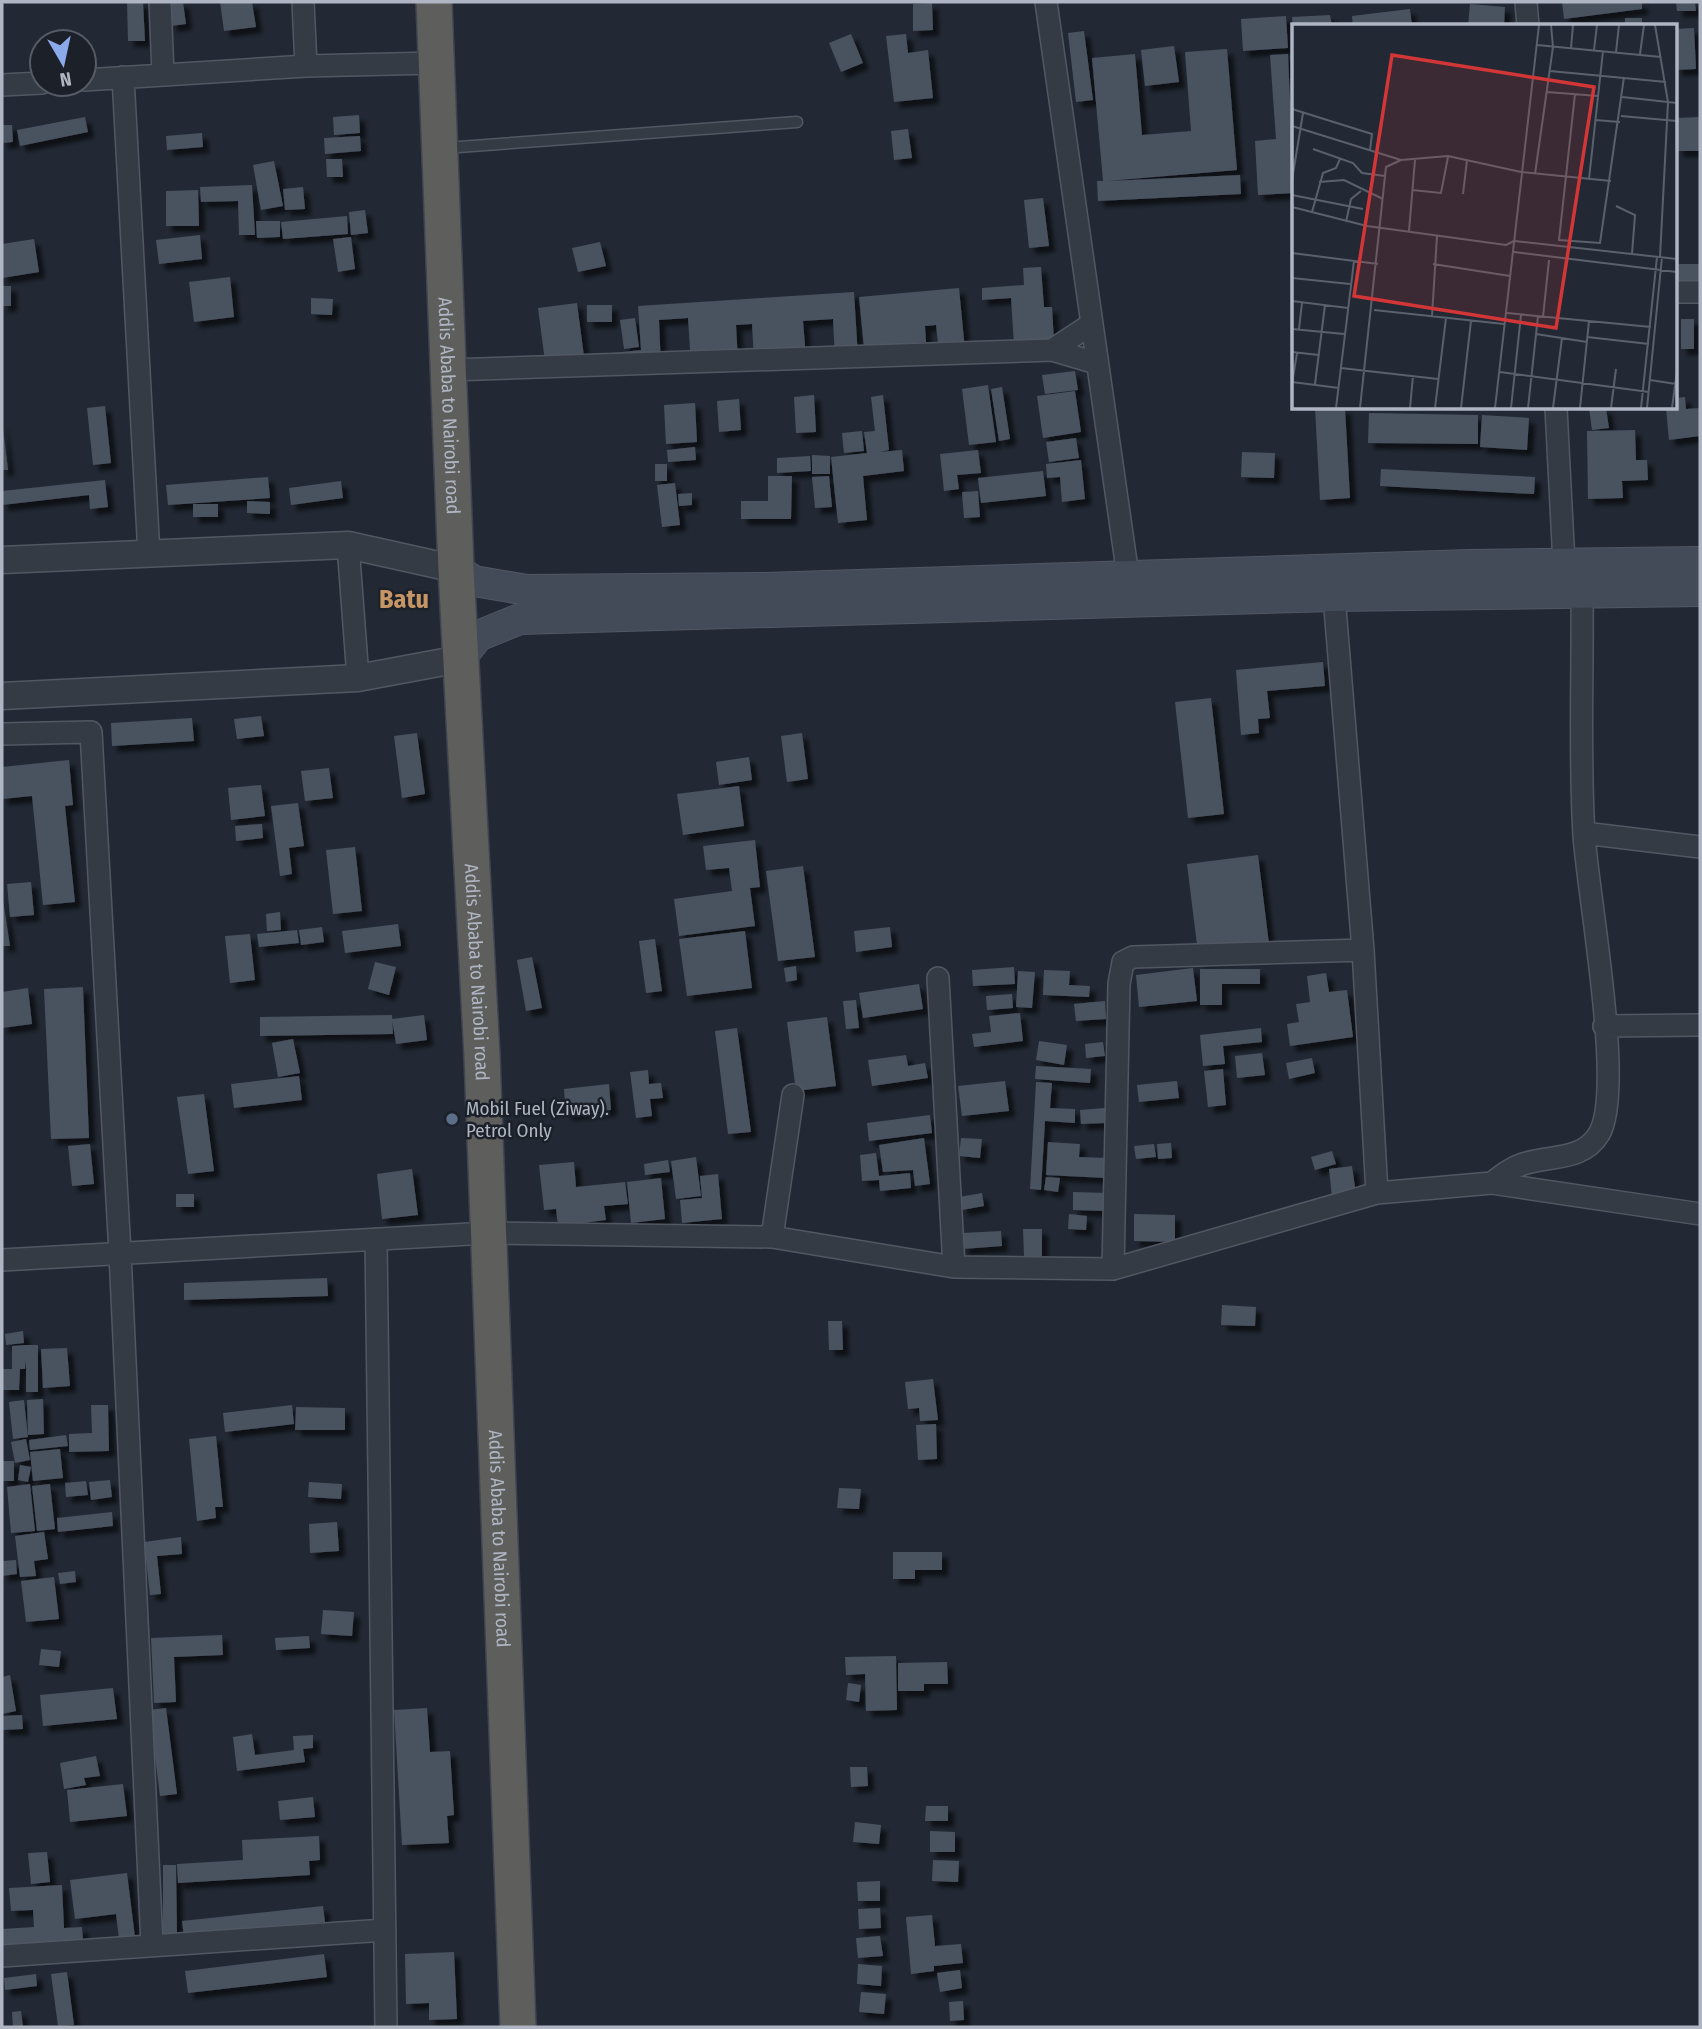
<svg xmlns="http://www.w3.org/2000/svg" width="1702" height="2029" font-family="'Fira Sans Condensed',sans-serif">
	<defs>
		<filter id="shadow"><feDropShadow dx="6" dy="6" stdDeviation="2" flood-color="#0009"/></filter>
	</defs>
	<rect width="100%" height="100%" fill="#222934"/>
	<!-- building -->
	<path fill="#4a5260" filter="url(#shadow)" d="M127,2H143L145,41H128Z
		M168,2H183L186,24L171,26Z
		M220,2H252L256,27L224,31Z
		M1562,2H1642V9L1564,19Z
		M1676,2H1695L1696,11H1677Z
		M932,3L933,30L913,31V4Z
		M1470,4L1505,7L1504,26H1468Z
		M1410,9L1412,26H1353L1352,16Z
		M1330,15L1332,26H1293L1292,17Z
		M1286,16L1288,48L1243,51L1241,19Z
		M1625,18H1642V26H1625Z
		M1694,28L1696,69L1676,70V29Z
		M1084,31L1093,100L1076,102L1068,33Z
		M851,34L863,63L841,72L829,43Z
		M906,34L908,53L928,50L933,98L894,102L886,36Z
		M1174,46L1179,82L1145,86L1141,50Z
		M1227,49L1237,170L1107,181L1240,175L1241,194L1098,201L1097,181H1103L1092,58L1135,54L1142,135L1191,131L1185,52Z
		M1288,54L1294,193L1258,195L1255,141L1276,139L1270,55Z
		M359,115L360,133L334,135L333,117Z
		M85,117L88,132L20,146L17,130Z
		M1700,117V151H1677V118Z
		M2,125H12L13,142L2,143Z
		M908,129L912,158L894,160L891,131Z
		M202,133L203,147L167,150L166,136Z
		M360,136L361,151L325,154L324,138Z
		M326,159H342L343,177H327Z
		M274,161L283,206L261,210L253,165Z
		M252,185L255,235H239L238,201L201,202L200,187Z
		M303,187L305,209L285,210L283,189Z
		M198,190L199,226H166V191Z
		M1043,198L1049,246L1029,248L1024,200Z
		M365,210L368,233L351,235L349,212Z
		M347,216L348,234L283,239L281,222Z
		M256,221H280V237L257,238Z
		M200,235L202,259L159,264L156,240Z
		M351,237L355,269L338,272L333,239Z
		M34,239L39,272L2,278V244Z
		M600,242L606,266L578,272L572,248Z
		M1676,264H1699V285H1676Z
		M1041,267L1044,307H1052L1054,342L1014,345L1011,298L982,300V288L1024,285L1023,268Z
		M230,277L234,317L194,322L189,282Z
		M2,286H11V306H2Z
		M959,288L965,350L939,352L936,325L925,326L926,342L864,348L859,297Z
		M854,292L858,357L835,358L833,319L803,321L806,357L754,360L752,324L736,325L738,361L691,364L688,318L659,320L661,366L614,367L612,353L641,350L638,306Z
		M311,298L333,299L332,315L311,314Z
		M577,303L585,364L546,369L538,308Z
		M587,305H612V322H587Z
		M635,318L639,347L624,349L620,320Z
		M1681,319H1694V349H1681Z
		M1075,371L1078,390L1045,394L1042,375Z
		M988,385L996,442L969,445L962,389Z
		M1002,387L1010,439L999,441L991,389Z
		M1075,391L1081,432L1043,438L1037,396Z
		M814,395L816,432L796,433L794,397Z
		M883,395L889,450L879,452L902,450L904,471L863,476L867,520L838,523L831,457L867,453L864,432L875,431L871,397Z
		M1685,397L1686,409L1700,408V436L1669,440L1666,408H1676V398Z
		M739,399L741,430L719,432L717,401Z
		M695,403L697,442L666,444L664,405Z
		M105,406L111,463L93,465L87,408Z
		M1315,408H1345L1350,498L1320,500Z
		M1589,408H1606L1609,428L1592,430Z
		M1369,413L1478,415V444L1368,443Z
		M1482,415L1529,418L1527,450L1480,447Z
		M2,420L8,470H2Z
		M1635,430L1636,460H1647L1648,480L1622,481L1623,498L1588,499L1587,431Z
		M862,431L864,451L844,453L842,433Z
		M1076,438L1079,458L1049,462L1046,442Z
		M695,447L696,460L668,462L667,450Z
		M978,450L981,473L957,475L959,489L944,491L940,454Z
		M1242,452L1275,453L1274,478L1241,477Z
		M812,455L830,456V474H812Z
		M810,456L811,471L777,473V458Z
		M1081,460L1085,499L1062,502L1060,477L1047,478L1046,464Z
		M655,464H667V481H655Z
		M1381,469L1535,477L1534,494L1380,486Z
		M1043,471L1046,496L981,503L978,478Z
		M768,476H792L791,519H741V501H768Z
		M829,476L832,507L815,508L812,477Z
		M268,477L270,498L168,505L166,485Z
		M105,480L108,507L90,509L89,495L2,505V491Z
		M341,481L343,498L291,505L289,488Z
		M675,483L680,525L662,527L657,485Z
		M978,491L980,517L964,518L962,492Z
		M692,493V505L679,506L678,494Z
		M247,501L270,502V514L247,513Z
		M193,504H218V517H193Z
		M1323,662L1325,686L1267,691L1270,718L1258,719L1259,733L1241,735L1236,670Z
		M1211,698L1224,814L1188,818L1175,702Z
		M261,716L264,736L237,739L234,719Z
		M192,718L194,741L112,746L111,723Z
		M417,733L425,794L402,798L394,736Z
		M802,733L808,779L787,782L781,736Z
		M749,757L752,780L719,785L716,762Z
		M69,760L73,805L65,806L75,902L43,905L32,796L2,799V767Z
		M329,768L333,798L305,801L301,771Z
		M261,785L265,816L231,820L228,788Z
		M739,786L744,826L683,835L677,794Z
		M298,803L304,846L289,848L292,874L280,876L271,806Z
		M262,824L263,838L236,841L235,826Z
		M755,840L760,887L750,888L755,926L679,936L674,899L732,891L729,868L706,870L703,846Z
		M355,847L362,911L333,914L326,850Z
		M1258,855L1270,952L1199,961L1187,864Z
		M803,866L815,957L778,961L766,871Z
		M31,882L34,915L10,917L7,884Z
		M2,894L10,946H2Z
		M280,912L281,930L267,931L266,914Z
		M398,924L401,946L345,953L342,931Z
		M322,927L324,942L301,945L299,930Z
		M890,927L892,947L856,952L854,931Z
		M297,930L299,943L259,947L257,934Z
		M745,931L752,988L687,996L679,939Z
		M250,934L255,980L230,983L225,936Z
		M655,939L662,991L646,993L639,941Z
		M532,957L542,1008L526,1011L517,960Z
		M375,962L396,967L389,995L368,989Z
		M796,966L797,980L786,982L784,968Z
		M1014,967L1015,984L973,986L972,970Z
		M1193,968L1197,1001L1139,1007L1136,975Z
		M1200,969H1260V984H1222V1005H1200Z
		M1044,970L1070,971L1069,985L1090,986L1089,997L1043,995Z
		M1018,971L1035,972L1032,1008L1016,1007Z
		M1326,973L1329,992L1347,990L1353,1037L1290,1046L1287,1024L1299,1022L1296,1004L1310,1002L1307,976Z
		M919,984L923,1009L863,1018L859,993Z
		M83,987L89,1138L51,1139L44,989Z
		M28,988L32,1024L2,1028V992Z
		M1012,994L1013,1008L987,1010L986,996Z
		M856,1000L859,1028L846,1029L843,1001Z
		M1105,1001L1106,1019L1076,1021L1074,1004Z
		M1020,1013L1023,1041L974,1047L972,1034L991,1032L989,1016Z
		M392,1015L393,1034L260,1036V1017Z
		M424,1015L427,1040L396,1044L392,1019Z
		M827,1017L836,1086L796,1091L787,1022Z
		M737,1028L751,1132L728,1134L715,1031Z
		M1261,1028L1262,1042L1223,1046L1225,1064L1203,1066L1200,1035Z
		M293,1039L300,1073L278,1077L272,1043Z
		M1039,1041L1067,1045L1064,1065L1036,1060Z
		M1103,1042L1105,1056L1086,1058L1085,1044Z
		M1262,1053L1265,1075L1237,1078L1235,1056Z
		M906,1055L908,1066L925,1063L928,1078L872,1086L868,1060Z
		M1312,1058L1315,1073L1289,1079L1286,1063Z
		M1036,1066L1091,1069L1090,1083L1035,1079Z
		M1223,1069L1226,1105L1208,1107L1204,1071Z
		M648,1070L649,1084L661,1083L663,1098L650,1099L652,1116L636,1118L630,1072Z
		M299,1076L302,1100L234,1108L231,1084Z
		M1005,1081L1009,1111L962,1116L958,1086Z
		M1177,1081L1179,1098L1139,1102L1137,1085Z
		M1036,1082L1052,1083L1050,1108L1075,1109V1123L1045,1121L1041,1190L1030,1189Z
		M609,1084L611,1110L566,1115L564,1089Z
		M204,1094L214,1171L188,1174L177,1097Z
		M1105,1108L1106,1123L1081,1124L1080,1110Z
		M930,1115L932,1133L869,1141L867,1123Z
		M924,1138L930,1184L915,1186L913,1170L883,1172L879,1145Z
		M961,1138L982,1139L980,1158L959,1156Z
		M1048,1142L1080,1144L1079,1157L1107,1158L1106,1178L1046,1175Z
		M1171,1143L1172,1158L1158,1159L1157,1144Z
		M90,1144L94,1184L72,1186L68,1146Z
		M1154,1144L1156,1157L1136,1159L1134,1146Z
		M1332,1151L1336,1164L1315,1170L1311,1157Z
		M876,1153L879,1176L910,1173L911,1188L880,1191L879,1180L862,1181L860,1155Z
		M696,1157L701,1196L676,1199L671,1161Z
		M668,1160L670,1172L645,1175L644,1164Z
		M574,1162L576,1187L625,1182L628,1204L604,1206L606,1220L558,1226L556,1209L544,1210L539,1165Z
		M1352,1166L1356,1194L1332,1197L1329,1169Z
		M412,1169L418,1215L382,1219L377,1174Z
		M718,1174L722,1219L682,1223L680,1200L702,1198L700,1176Z
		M1046,1177L1060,1178L1058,1192L1044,1190Z
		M661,1178L665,1219L631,1223L627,1182Z
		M1073,1192L1107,1193L1106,1211L1073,1210Z
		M982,1193L984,1206L962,1210L959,1197Z
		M176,1194H194V1207H176Z
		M1069,1214L1087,1216L1086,1230L1068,1229Z
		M1134,1214L1175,1215V1242L1134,1241Z
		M1023,1229H1042V1256H1024Z
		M1001,1231L1002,1246L963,1249L962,1233Z
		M327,1278L328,1296L184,1300V1283Z
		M1222,1305L1256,1307L1255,1326L1221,1325Z
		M828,1321H842L843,1350H829Z
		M23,1331L24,1343L6,1345L5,1334Z
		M25,1345H38V1392H26V1360L25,1369H20L19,1390H2V1369H12V1346Z
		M67,1348L70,1386L43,1388L41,1349Z
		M933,1379L938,1420L920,1421L919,1408L908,1409L905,1382Z
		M43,1399L44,1434L28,1435L27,1400Z
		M24,1400L28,1437L13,1439L9,1402Z
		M91,1405H108L109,1451L69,1452V1434L92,1433Z
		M292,1405L294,1424L225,1432L223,1413Z
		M296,1407L345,1408V1430H295Z
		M936,1424L937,1459L918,1460L916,1425Z
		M66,1435L68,1446L30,1450L29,1440Z
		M216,1436L223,1507H215L216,1518L197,1521L189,1439Z
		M26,1439L30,1460L15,1463L11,1442Z
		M60,1449L63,1478L33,1481L30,1452Z
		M2,1461H14V1481H2Z
		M20,1465L31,1467L28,1482L18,1480Z
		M110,1480L112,1497L91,1500L89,1482Z
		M86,1481L88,1495L66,1497L65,1483Z
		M309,1482L342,1484L341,1499L308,1497Z
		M30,1484L35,1531L11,1533L7,1487Z
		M50,1484L55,1529L37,1531L32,1486Z
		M839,1488L861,1489L859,1509L837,1508Z
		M112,1512L113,1526L58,1532L57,1518Z
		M337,1522L339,1551L310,1553L309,1524Z
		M44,1532L48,1559L34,1561L36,1576L20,1577L15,1536Z
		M181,1537L182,1554L157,1556L161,1594L150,1595L144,1542Z
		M893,1552H942V1570H915V1579H893Z
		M16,1560L17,1574L2,1576V1561Z
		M75,1571L76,1582L60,1584L58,1573Z
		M54,1577L59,1619L26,1622L21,1581Z
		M323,1610L354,1612L352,1636L321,1634Z
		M222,1635L223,1655L174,1657L176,1702L154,1703L151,1638Z
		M309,1636L310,1648L276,1650L275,1638Z
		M41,1649L61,1651L59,1667L39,1665Z
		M896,1656L897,1710L866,1711L865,1674L846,1675L845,1657Z
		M947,1662L948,1684H924V1691H898V1663Z
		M10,1675L16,1711L2,1714V1677Z
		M848,1683L861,1685L859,1702L846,1700Z
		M113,1688L117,1719L43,1726L40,1695Z
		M166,1708L177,1794L160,1796L149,1710Z
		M427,1708L430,1752L450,1751L454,1815L447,1816L449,1843L402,1845L394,1710Z
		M22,1715L23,1729L2,1730V1716Z
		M252,1734L255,1755L294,1750L293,1736L313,1735V1748L303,1749L305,1762L237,1771L233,1737Z
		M96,1756L100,1776L84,1778L86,1785L64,1789L60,1763Z
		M850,1767H867L868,1786L851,1787Z
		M123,1784L127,1816L70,1822L67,1790Z
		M313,1797L315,1817L280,1820L278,1801Z
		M926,1806H948V1821H925Z
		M855,1822L881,1825L879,1844L853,1842Z
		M930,1831L955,1832V1852H930Z
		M319,1836L320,1860L309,1861L310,1875L178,1883L177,1864L243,1860L242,1840Z
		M47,1852L50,1882L31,1884L28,1853Z
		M933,1860L959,1861L958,1882L932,1881Z
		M163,1865H176L177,1934H163Z
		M127,1873L135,1937L119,1939L116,1914L75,1919L70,1880Z
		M880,1881V1901H858L857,1882Z
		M62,1885L64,1928L82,1927L83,1940L2,1945V1929L34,1927L33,1910L11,1911L9,1888Z
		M323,1906L325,1922L184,1937L182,1921Z
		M880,1908L881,1928L859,1929L858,1909Z
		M932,1915L935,1946L961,1944L963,1963L934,1966V1971L911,1974L906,1917Z
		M880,1936L883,1956L858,1958L856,1938Z
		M454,1952L457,2019L429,2020V2003L406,2004L405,1954Z
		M324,1954L327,1977L188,1993L185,1971Z
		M858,1964L882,1966L881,1986L857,1984Z
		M960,1970L962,1988L940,1992L937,1973Z
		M67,1972L74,2025L58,2026L51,1974Z
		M36,1974L37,1986L5,1990L4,1978Z
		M861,1992L886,1994L884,2014L859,2012Z
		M963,2001L964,2020L950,2021L949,2002Z
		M21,2011L23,2027H13L12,2012Z"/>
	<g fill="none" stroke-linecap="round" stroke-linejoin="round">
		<!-- service casing -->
		<g stroke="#525863" stroke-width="13">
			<path id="service" d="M445,148L797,122"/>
		</g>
		<!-- minor casing -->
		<g stroke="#525863" stroke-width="24">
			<path id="minor" d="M160,2L163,74
				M303,2L306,66
				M1046,2L1128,576L1119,585
				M1526,2L1528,26
				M123,77L149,555
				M84,80L306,66L435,63
				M2,85L42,83
				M1676,292H1700
				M1052,350L1090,325
				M450,370L1052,350L1096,363
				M348,545L358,678
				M1334,596L1363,950L1377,1193
				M2,734L91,732L120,1253L152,1945
				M1584,833L1700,847
				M938,978L954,1267
				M1604,1026L1700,1025
				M1492,1183C1502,1175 1511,1168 1523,1164C1550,1155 1583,1161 1599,1134C1625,1090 1588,896 1584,835C1579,754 1583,672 1582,591L1564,564L1556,408
				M772,1237L793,1095
				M376,1239L386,2027
				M2,1260L488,1233L772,1237L954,1267L1113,1269L1377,1193L1492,1183L1700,1214
				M1113,1269L1119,984L1123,962L1133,957L1363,950
				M2,1956L385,1930"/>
		</g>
		<!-- tertiary casing -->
		<g stroke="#525863" stroke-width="29">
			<path id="tertiary" d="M2,560L348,545L456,569
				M2,696L358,678L460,659"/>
		</g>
		<!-- secondary casing -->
		<g stroke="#525863" stroke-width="32">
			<path id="secondary" d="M456,569L474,581L527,590L766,588L1470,565L1700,562
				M460,659L478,636L520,619L1334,596L1700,591"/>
		</g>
		<!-- trunk casing -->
		<g stroke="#3f4550" stroke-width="38">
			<g id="trunk">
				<path id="s1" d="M434,2L456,569L482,1056L518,2027"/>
			</g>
		</g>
		<!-- service -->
		<use href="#service" stroke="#353b45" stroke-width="10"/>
		<!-- minor -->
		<use href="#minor" stroke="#353b45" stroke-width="21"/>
		<!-- tertiary -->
		<use href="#tertiary" stroke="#353b45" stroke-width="26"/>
		<!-- secondary -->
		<use href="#secondary" stroke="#434a58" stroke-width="30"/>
		<!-- trunk -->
		<use href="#trunk" stroke="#5e5e5c" stroke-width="35"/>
	</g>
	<!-- markers -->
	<circle fill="#5c6f8a" stroke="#1b2029" stroke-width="2.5" cx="452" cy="1119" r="7"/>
	<g text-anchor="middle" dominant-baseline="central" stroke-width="5" stroke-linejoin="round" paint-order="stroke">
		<!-- street labels -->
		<g font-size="19" fill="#afb5c2" stroke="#1b2029">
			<text stroke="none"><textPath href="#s1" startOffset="404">Addis Ababa to Nairobi road</textPath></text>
			<text stroke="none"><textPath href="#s1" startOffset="971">Addis Ababa to Nairobi road</textPath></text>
			<text stroke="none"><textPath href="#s1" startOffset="1538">Addis Ababa to Nairobi road</textPath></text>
		</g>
		<!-- poi labels -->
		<g font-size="19" fill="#afb5c2" stroke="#1b2029" text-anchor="start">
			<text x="466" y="1108">Mobil Fuel (Ziway).<tspan x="466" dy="22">Petrol Only</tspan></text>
		</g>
		<!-- district labels -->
		<g font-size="26" font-weight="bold" fill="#c69566" stroke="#1b2029">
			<text x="404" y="599">Batu</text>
		</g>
	</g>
	<!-- overview -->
	<g transform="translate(1292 24)">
		<rect width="385" height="385" fill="#222934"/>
		<path fill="none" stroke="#5a616d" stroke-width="2" d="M363,1L376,78L368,233M245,21L369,33M279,24L281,1M302,26L305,1M324,28L327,1M348,30L352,1M258,47L374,58M255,68L306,72M283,70L267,216L308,219L332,53M330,73L385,79M0,85L80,110L78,126M329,92L385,97M303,96L328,98M0,102L109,136L156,132L229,148L319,157M21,125L61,139L70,149L93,152M243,150L261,23L259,1M297,155L311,27M0,156L11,89M27,158L52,156L91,175M120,166L149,169L156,133M171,170L175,136M0,171L71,185M324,182L343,191L340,230M0,183L75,202L214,221L222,217M20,188L31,149L44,144L48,135M54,198L59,175L69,167M117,207L123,136M222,217L385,235M222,228L385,248M0,229L86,240M141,240L218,252M0,254L58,260M0,277L56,284M82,286L212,300M215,289L359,303M140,292L145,212M251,293L257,236M0,305L52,310M7,305L10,279M244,310L295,318M295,313L357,320M0,328L27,331M49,344L146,355M208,348L357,368M358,356L384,360M0,358L47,364M0,360L5,329M23,360L33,281M44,384L62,237M68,384L94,143L109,136M118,384L121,352M143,384L154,294M169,384L179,297M203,384L247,1M219,384L229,291M236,384L246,292M261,384L270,314M288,384L297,297M319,384L324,345M349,384L365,233M355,384L370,233M380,384L385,347"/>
		<path fill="#d23637" fill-opacity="0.15" stroke="#d23637" stroke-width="3.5" d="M100,31L302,63L264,304L62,272Z"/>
		<rect width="385" height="385" fill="none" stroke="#afb5c2" stroke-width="3.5"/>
	</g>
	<!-- border -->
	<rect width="1702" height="2029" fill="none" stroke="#afb5c2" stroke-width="7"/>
	<!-- north arrow -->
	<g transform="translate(63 63) rotate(171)"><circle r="33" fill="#1b2029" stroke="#565c66" stroke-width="2"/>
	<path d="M0-5L12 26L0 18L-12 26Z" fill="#8baaeb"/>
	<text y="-10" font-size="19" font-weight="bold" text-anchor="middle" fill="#afb5c2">N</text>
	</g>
</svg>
